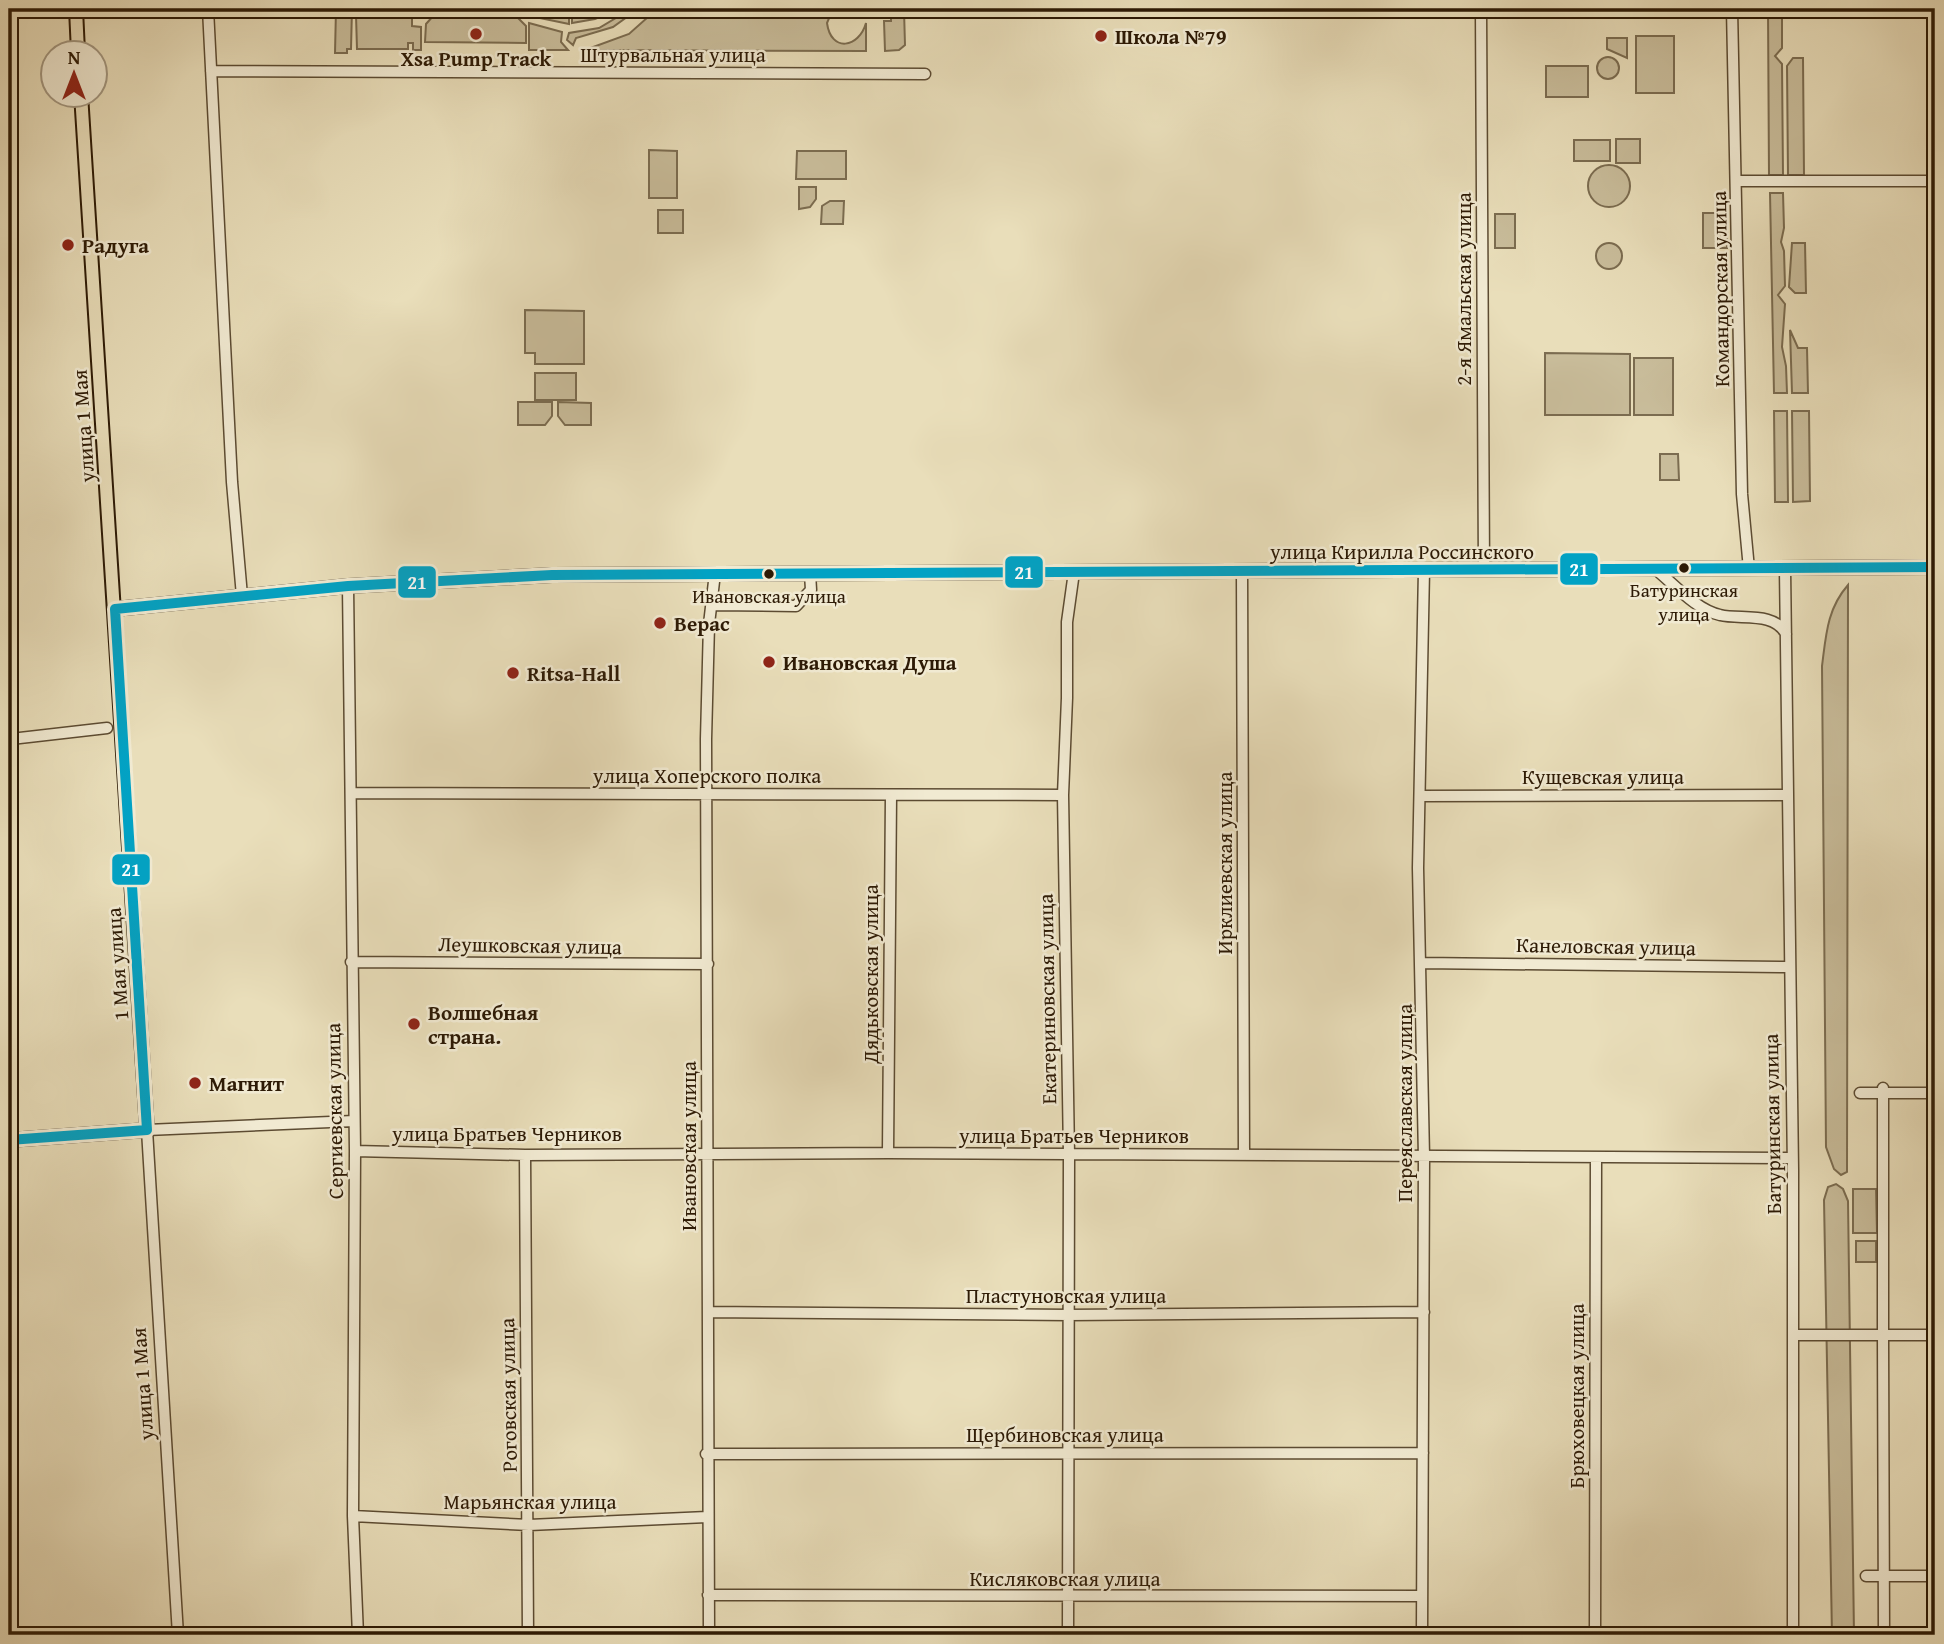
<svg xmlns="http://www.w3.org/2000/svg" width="1944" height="1644" font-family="'Gentium Book Plus',serif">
	<rect width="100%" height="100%" fill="#e9deba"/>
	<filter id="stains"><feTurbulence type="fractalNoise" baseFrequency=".00286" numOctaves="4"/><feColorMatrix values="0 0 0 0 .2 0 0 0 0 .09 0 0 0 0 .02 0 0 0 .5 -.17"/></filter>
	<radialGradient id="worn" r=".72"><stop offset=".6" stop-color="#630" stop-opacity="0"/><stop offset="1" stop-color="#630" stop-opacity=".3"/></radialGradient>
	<!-- green -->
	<path fill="#c9bd9b" stroke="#7b6c50" stroke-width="2" d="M336,9H352L351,49H347V53H335Z
		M522,9L569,13V24L540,18Z
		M593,9H618L595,19L572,23V13Z
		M631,9H638L613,27L576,38L573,45L567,40L569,33L599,28Z
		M657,9H833L827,23C831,53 859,48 866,23V51L585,50L629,34Z
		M1768,9H1778L1782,16V48L1775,56L1782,64L1783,175H1769Z
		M891,10H904L905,45L899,50L885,51L884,21H891Z
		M356,15L412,16V26L421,27V50H413V43H408V49H357Z
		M434,15L516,16L526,26V43L425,42L426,24Z
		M529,23L562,32L561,42L568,50H529Z
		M1636,36H1674V93H1636Z
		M1607,38H1627V58L1607,49Z
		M1597 68a11 11 0 1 1 22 0a11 11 0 1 1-22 0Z
		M1793,58H1803L1804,175H1788L1787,66Z
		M1546,66H1588V97H1546Z
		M1616,139H1640V163H1616Z
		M1574,140H1610V161H1574Z
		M649,150L677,151V198H649Z
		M797,151H846V179H796Z
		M1588 186a21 21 0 1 1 42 0a21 21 0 1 1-42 0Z
		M799,187H816V199L810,207L799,209Z
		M1770,193H1783L1784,228L1781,242L1784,251L1785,286L1778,295L1785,304L1782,347L1786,366L1787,393H1774Z
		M830,201H844L843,224H821L822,206Z
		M658,210H683V233H658Z
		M1703,213H1727V248H1703Z
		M1495,214H1515V248H1495Z
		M1792,243H1805L1806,293H1795L1789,287Z
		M1596 256a13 13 0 1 1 26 0a13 13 0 1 1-26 0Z
		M525,310L584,311V364H535V353H525Z
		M1790,330L1798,348H1807L1808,393H1792Z
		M1545,353L1630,354V415H1545Z
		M1634,358H1673V415H1634Z
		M535,373H576V400H535Z
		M518,402H552V416L545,425H518Z
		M558,402L591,403V425H565L558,416Z
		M1774,411H1787L1788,502H1775Z
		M1792,411H1809L1810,501L1793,502Z
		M1660,454H1678L1679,480H1660Z
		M1848,585L1847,1172L1841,1175L1834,1169L1826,1147L1822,666C1826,635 1827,609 1848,585Z
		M1836,1184L1843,1189L1848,1201L1854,1635H1832L1824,1200L1828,1187Z
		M1853,1189H1876L1877,1233H1853Z
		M1856,1241H1876V1262H1856Z"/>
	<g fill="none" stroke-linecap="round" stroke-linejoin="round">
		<!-- minor casing -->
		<g stroke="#5c4b32" stroke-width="13">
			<path id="minor" d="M208,9L232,482L242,596
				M1481,9L1484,570
				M1732,9L1742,494L1749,569
				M211,71L925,74
				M1737,181H1935
				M1654,568C1673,583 1696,610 1720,615C1741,620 1774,611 1786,634
				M1785,569L1793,1170V1635
				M1242,571L1244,1155
				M348,586L355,1151L353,1516L358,1635
				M712,605L796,606L811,590L810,573
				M9,700L11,739
				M12,762L11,739L107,728
				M351,793L1063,795
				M1420,796L1787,795
				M351,962L708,964
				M1422,963L1789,967
				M1883,1088V1335H1935
				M1860,1093H1935
				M355,1151L525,1155L888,1153L1792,1158
				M888,1153L891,795
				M525,1155L528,1635
				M708,1312L1069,1315L1424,1312
				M1794,1335H1883L1884,1635
				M706,1454L1423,1453
				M353,1516L529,1525L707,1517
				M1866,1576H1935
				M708,1595L1422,1596
				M178,1635L147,1130L354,1121
				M709,1635L706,739L709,624L715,573
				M1068,1635L1069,1154L1063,795L1067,698V622L1074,572
				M1422,1635L1424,1157L1418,868L1424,570
				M1595,1635L1596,1157"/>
		</g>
		<!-- major casing -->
		<g stroke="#2d1a05" stroke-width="16">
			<path id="major" d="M76,9L78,52
				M115,609L348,586L552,575L1935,567
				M9,1140L147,1130L81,94"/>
		</g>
		<!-- minor -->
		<use href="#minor" stroke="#f1ead2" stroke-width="10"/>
		<!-- major -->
		<use href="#major" stroke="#e9deba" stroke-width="12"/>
		<!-- bus-1 casing -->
		<g stroke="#f1ead2" stroke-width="16">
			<path id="bus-1" d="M115,609L348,586L552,575L1935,567
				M115,609L147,1130
				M9,1140L147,1130"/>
		</g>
		<!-- bus-1 -->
		<use href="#bus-1" stroke="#02a2c4" stroke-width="10"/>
	</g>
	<!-- markers -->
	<g fill="#8f2418" stroke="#f1ead2" stroke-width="2.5">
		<circle cx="476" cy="34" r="7"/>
		<circle cx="1101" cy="36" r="7"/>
		<circle cx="68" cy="245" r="7"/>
		<circle cx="660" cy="623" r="7"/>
		<circle cx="769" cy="662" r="7"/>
		<circle cx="513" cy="673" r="7"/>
		<circle cx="414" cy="1024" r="7"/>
		<circle cx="195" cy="1083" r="7"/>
	</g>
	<g fill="#2d1a05" stroke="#f1ead2" stroke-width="2.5">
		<circle cx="1684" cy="568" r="6"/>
		<circle cx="769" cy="574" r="6"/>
	</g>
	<g text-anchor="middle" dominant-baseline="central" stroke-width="5" stroke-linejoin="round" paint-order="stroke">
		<!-- bus labels -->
		<g font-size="19" fill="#2d1a05" stroke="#f1ead2">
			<text x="1684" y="590">Батуринская<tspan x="1684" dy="24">улица</tspan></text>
			<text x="769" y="596">Ивановская улица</text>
		</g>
		<!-- poi labels -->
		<g font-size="21" font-weight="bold" fill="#2d1a05" stroke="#f1ead2" text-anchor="start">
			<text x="1115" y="36">Школа №79</text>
			<text x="476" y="58" text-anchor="middle">Xsa Pump Track</text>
			<text x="82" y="245">Радуга</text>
			<text x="674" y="623">Верас</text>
			<text x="783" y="662">Ивановская Душа</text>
			<text x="527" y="673">Ritsa-Hall</text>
			<text x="428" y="1012">Волшебная<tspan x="428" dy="24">страна.</tspan></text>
			<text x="209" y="1083">Магнит</text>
		</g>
		<!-- street labels -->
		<g font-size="21" fill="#2d1a05" stroke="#f1ead2">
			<text x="673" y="54">Штурвальная улица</text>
			<text transform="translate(1463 289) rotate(-90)">2-я Ямальская улица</text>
			<text transform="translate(1720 289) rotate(-91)">Командорская улица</text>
			<text transform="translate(83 426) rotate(-94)">улица 1 Мая</text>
			<text x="1402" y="551">улица Кирилла Россинского</text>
			<text x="707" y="775">улица Хоперского полка</text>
			<text x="1603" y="776">Кущевская улица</text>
			<text transform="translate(1224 863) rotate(-90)">Ирклиевская улица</text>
			<text transform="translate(530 945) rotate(1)">Леушковская улица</text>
			<text transform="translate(1606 946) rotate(1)">Канеловская улица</text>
			<text transform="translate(117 964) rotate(-94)">1 Мая улица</text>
			<text transform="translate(870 974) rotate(-90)">Дядьковская улица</text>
			<text transform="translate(1047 999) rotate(-91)">Екатериновская улица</text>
			<text transform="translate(1404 1103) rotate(-90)">Переяславская улица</text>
			<text transform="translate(334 1111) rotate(-91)">Сергиевская улица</text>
			<text transform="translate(1772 1124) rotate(-91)">Батуринская улица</text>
			<text x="507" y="1133">улица Братьев Черников</text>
			<text x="1074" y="1135">улица Братьев Черников</text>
			<text transform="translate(688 1146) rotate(-90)">Ивановская улица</text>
			<text x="1066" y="1295">Пластуновская улица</text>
			<text transform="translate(142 1384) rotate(-94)">улица 1 Мая</text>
			<text transform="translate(508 1395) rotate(-91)">Роговская улица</text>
			<text transform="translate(1576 1396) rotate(-90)">Брюховецкая улица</text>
			<text x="1065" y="1434">Щербиновская улица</text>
			<text x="530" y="1501">Марьянская улица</text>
			<text x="1065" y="1578">Кисляковская улица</text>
		</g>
	</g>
	<g stroke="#f1ead2" stroke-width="2.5">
		<rect x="1559" y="552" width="40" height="34" rx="7" fill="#02a2c4"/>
		<rect x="1004" y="555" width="40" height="34" rx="7" fill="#02a2c4"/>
		<rect x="397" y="565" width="40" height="34" rx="7" fill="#02a2c4"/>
		<rect x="111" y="853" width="40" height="33" rx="7" fill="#02a2c4"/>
	</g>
	<g font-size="19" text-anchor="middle" font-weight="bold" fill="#fff">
		<text x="1579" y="576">21</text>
		<text x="1024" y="579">21</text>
		<text x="417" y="589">21</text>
		<text x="131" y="876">21</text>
	</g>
	<!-- margin -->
	<rect width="1944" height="1644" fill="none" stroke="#e9deba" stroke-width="35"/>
	<rect x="10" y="10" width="1923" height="1623" fill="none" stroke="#2d1a05" stroke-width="3.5"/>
	<rect x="18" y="18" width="1909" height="1609" fill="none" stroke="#2d1a05" stroke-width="2"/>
	<!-- north arrow -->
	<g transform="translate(74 74)"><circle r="33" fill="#f1ead2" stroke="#a39780" stroke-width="2"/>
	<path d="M0-5L12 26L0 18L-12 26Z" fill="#8f2418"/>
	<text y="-10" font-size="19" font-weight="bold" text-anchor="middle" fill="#2d1a05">N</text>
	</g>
	<rect width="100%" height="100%" filter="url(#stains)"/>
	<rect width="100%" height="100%" fill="url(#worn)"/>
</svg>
